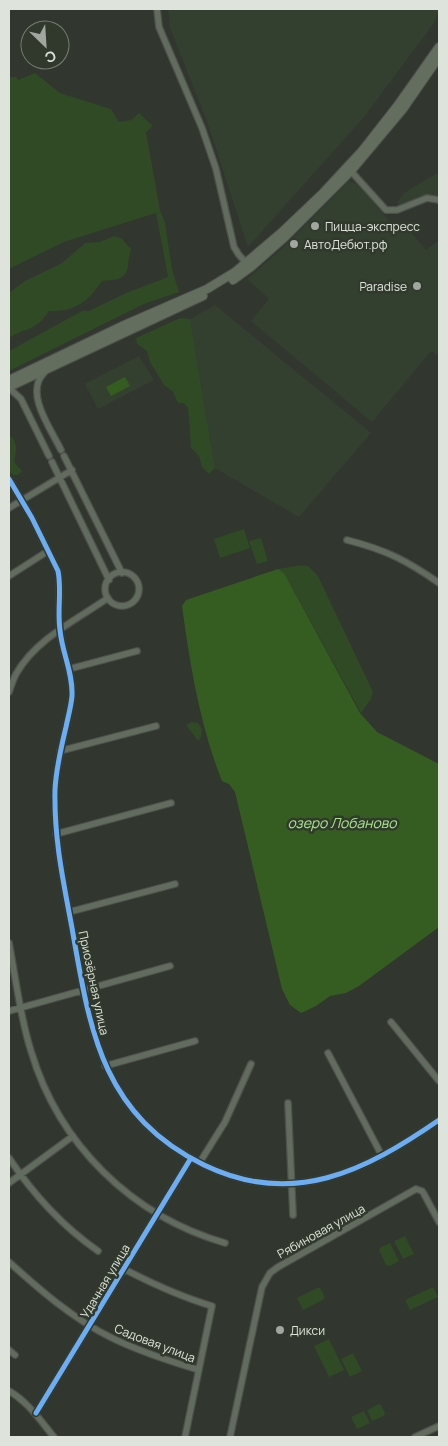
<svg xmlns="http://www.w3.org/2000/svg" width="448" height="1446" font-family="Manrope,sans-serif">
	<rect width="100%" height="100%" fill="#31362f"/>
	<!-- built -->
	<path fill="#34402f" d="M168,9H439V11L434,23L364,117L248,247L207,121L170,28Z
		M439,172V195L418,197L400,207L397,202L404,193Z
		M349,181L357,184L397,230L404,224L426,250L439,240V357L431,351L372,422L251,321L269,299L247,279L285,246Z
		M215,305L371,433L299,517L215,468L190,319Z
		M139,356L154,380L98,409L85,384Z"/>
	<!-- green -->
	<path fill="#2f4a24" d="M35,73L60,93L111,109L119,122L131,120L139,113L153,126L146,132L160,210L165,223L172,269L179,292L144,304L9,371V351L82,311H89L126,293L168,277L156,213L64,242L9,269V77H16L18,80Z
		M114,236L121,238L131,249C130,256 128,260 128,266C126,281 114,280 102,281C88,302 75,312 49,311C34,333 28,326 9,338V293L25,281L62,263L85,243L100,242Z
		M180,318L190,319L215,468L209,474L202,467L199,456L191,448L188,408L184,403H178L173,392L164,385L150,362L147,351L137,344L136,338Z
		M9,435C19,442 16,452 14,462L22,471L18,475H13L9,471Z
		M244,529L250,548L220,558L214,539Z
		M261,538L268,561L257,564L249,541Z
		M301,565L308,566L318,576L373,692L371,699L361,713L284,573L278,569Z
		M192,722L198,723L202,729L201,737L198,741L186,725Z
		M405,1236L414,1254L403,1259L394,1241Z
		M390,1243L399,1261L390,1266L386,1265L379,1250L381,1247Z
		M433,1287L438,1297L410,1310L405,1300Z
		M317,1288H320L325,1297L323,1300L303,1310L297,1298Z
		M329,1339L344,1370L329,1377L314,1346Z
		M353,1353L362,1371L350,1377L341,1359Z
		M379,1404L381,1405L385,1413L384,1416L372,1421L367,1410Z
		M364,1411L370,1423L357,1429L351,1417Z"/>
	<!-- water -->
	<path fill="#365d21" d="M125,377L130,386L111,396L106,387Z
		M278,569L284,573L360,713L377,732L439,764V927L359,986L346,993L330,996L316,1006L301,1013L290,1005L282,989L235,792L229,784L222,781C200,726 190,665 182,606L186,600Z"/>
	<g fill="none" stroke-linecap="round" stroke-linejoin="round">
		<!-- minor casing -->
		<g stroke="#4e514b" stroke-width="8">
			<path id="minor" d="M157,9L159,27L202,128L216,169L234,247L239,255L247,264
				M349,169L386,210H397L427,198L439,200
				M44,373C24,393 51,429 61,450
				M9,388L21,399L49,456
				M64,456L122,573
				M52,462L109,580
				M9,479L32,518L58,571C62,591 57,610 60,630C62,653 73,672 72,696C71,707 68,717 66,727C61,748 56,768 55,790C54,839 63,880 72,928C90,1030 101,1114 204,1165C293,1208 365,1171 439,1120
				M9,508L72,470
				M347,540C386,550 406,560 439,583
				M105 589a17 17 0 1 1 34 0a17 17 0 1 1-34 0Z
				M9,576L48,551
				M69,669L137,651
				M9,692C11,686 13,680 16,674C36,639 76,620 108,598
				M60,751L156,726
				M56,834L171,803
				M69,912L175,884
				M9,943C16,979 20,1017 31,1051C59,1145 132,1216 225,1243
				M9,1011L170,966
				M391,1022L439,1081
				M328,1053L382,1156
				M105,1066L195,1041
				M288,1103L293,1215
				M9,1158C33,1194 62,1226 98,1251
				M200,1162L225,1122L251,1064
				M9,1183L73,1136
				M9,1262C40,1290 72,1318 110,1337C138,1351 169,1361 199,1370
				M124,1269C153,1284 181,1297 212,1306L185,1437
				M9,1350L15,1355
				M9,1391C28,1402 40,1420 54,1437
				M36,1413L191,1158
				M230,1437L262,1287L270,1273L278,1267L416,1189L422,1191L424,1194L439,1222
				M415,1437L439,1426"/>
		</g>
		<!-- secondary casing -->
		<g stroke="#4e514b" stroke-width="10">
			<path id="secondary" d="M233,280L251,267L285,237L351,171L403,109L439,57
				M9,380L122,326L207,289L235,272L282,232L323,193L362,151L398,105L439,47
				M9,387L203,296"/>
		</g>
		<!-- minor -->
		<use href="#minor" stroke="#626c5e" stroke-width="5.5"/>
		<!-- secondary -->
		<use href="#secondary" stroke="#636e5e" stroke-width="8"/>
		<!-- cycleway casing -->
		<g stroke="#30392c" stroke-width="8">
			<path id="cycleway" d="M9,479L32,518L58,571C62,591 57,610 60,630C62,653 73,672 72,696C71,707 68,717 66,727C61,748 56,768 55,790C54,839 63,880 72,928C90,1030 101,1114 204,1165C293,1208 365,1171 439,1120
				M36,1413L191,1158"/>
		</g>
		<!-- cycleway -->
		<use href="#cycleway" stroke="#6dadf4" stroke-width="5"/>
	</g>
	<!-- markers -->
	<g fill="#a1a69f" stroke="#30392c" stroke-width="2">
		<circle cx="315" cy="226" r="5"/>
		<circle cx="294" cy="244" r="5"/>
		<circle cx="417" cy="286" r="5"/>
		<circle cx="280" cy="1330" r="5"/>
	</g>
	<g text-anchor="middle" dominant-baseline="central" stroke-width="5" stroke-linejoin="round" paint-order="stroke">
		<!-- poi labels -->
		<g font-size="12" fill="#dee3db" stroke="#30392c" text-anchor="start">
			<text x="325" y="226">Пицца-экспресс</text>
			<text x="304" y="244">АвтоДебют.рф</text>
			<text x="407" y="286" text-anchor="end">Paradise</text>
			<text x="290" y="1330">Дикси</text>
		</g>
		<!-- street labels -->
		<g font-size="12" fill="#dee3db" stroke="#30392c">
			<text transform="translate(94 983) rotate(78)">Приозёрная улица</text>
			<text transform="translate(321 1231) rotate(-29)">Рябиновая улица</text>
			<text transform="translate(105 1281) rotate(-59)">Удачная улица</text>
			<text transform="translate(155 1343) rotate(21)">Садовая улица</text>
		</g>
		<!-- water labels -->
		<g font-size="14" font-style="italic" fill="#a6e68b" stroke="#30392c">
			<text x="342" y="822">озеро Лобаново</text>
		</g>
	</g>
	<!-- border -->
	<rect width="448" height="1446" fill="none" stroke="#dee3db" stroke-width="20"/>
	<!-- north arrow -->
	<g transform="translate(45 45) rotate(155)"><circle r="24" fill="#30392c" stroke="#767d72"/>
	<path d="M0-4L9 19L0 12L-9 19Z" fill="#a1a69f"/>
	<text y="-8" font-size="14" font-weight="bold" text-anchor="middle" fill="#dee3db">С</text>
	</g>
</svg>
